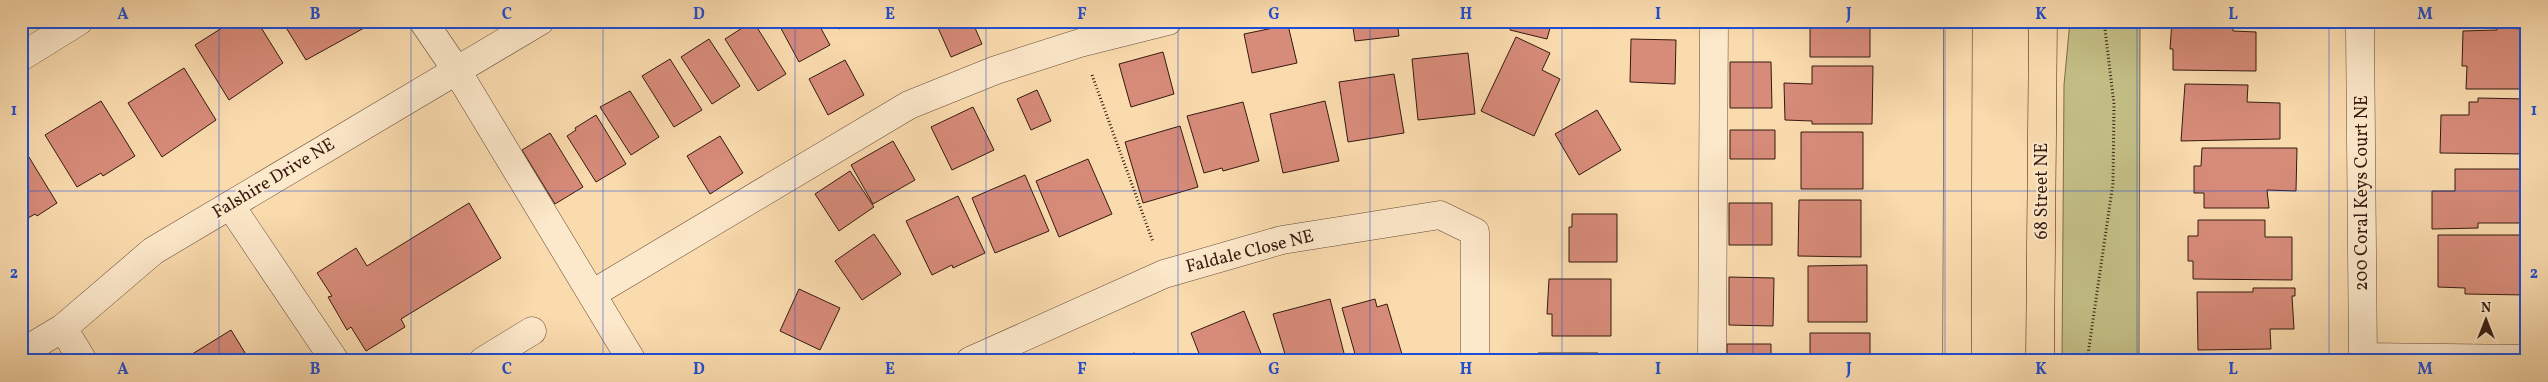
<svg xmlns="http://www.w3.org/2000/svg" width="2548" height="382" font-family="Vollkorn,serif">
	<rect width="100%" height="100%" fill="#fadbae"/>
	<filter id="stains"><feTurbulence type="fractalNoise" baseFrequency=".004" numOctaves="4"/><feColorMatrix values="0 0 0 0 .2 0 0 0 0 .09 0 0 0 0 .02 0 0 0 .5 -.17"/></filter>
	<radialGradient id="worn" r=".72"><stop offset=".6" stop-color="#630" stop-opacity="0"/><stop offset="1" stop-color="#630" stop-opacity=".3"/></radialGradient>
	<!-- green -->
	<path fill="#c3be86" stroke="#7c6c4a" d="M2070,21H2140L2139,361H2062L2064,85Z"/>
	<!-- building -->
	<path fill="#d78b79" stroke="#351a0f" d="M233,21H257L283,63L229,100L195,45Z
		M282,21H359L364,28L306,60Z
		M753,21L786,74L758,91L725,39Z
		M777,21H817L830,45L799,62Z
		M835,21H854L839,29Z
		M935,21H972L982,44L951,57Z
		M1352,21H1397L1399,36L1355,41Z
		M1513,21H1552L1547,39L1510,30Z
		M1810,21H1870V57H1810Z
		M2172,21H2233V31L2256,32V71L2173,70V49H2170Z
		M2457,21H2474L2457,25Z
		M1288,25L1297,63L1252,73L1244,34Z
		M2497,28L2527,29V89H2466L2467,66H2462L2463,31L2497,30Z
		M1516,37L1550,53L1542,70L1560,79L1534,136L1481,111Z
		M709,39L740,86L712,104L681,57Z
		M1631,39L1676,40L1675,84L1630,82Z
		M1163,52L1174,94L1131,107L1119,64Z
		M1468,53L1475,114L1418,120L1412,59Z
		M670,59L702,110L674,127L642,76Z
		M845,60L864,95L828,115L809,79Z
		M1730,62H1771L1772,108H1730Z
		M1812,66H1873L1872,124H1812V121L1785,120L1784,83L1812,84Z
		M184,68L216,120L162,157L128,103Z
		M1394,74L1404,133L1348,142L1339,82Z
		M2185,84L2248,85L2247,102L2280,103V139L2181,141Z
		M1037,90L1051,121L1031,130L1017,99Z
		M630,91L659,137L631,155L600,107Z
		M2478,98L2527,99V154L2440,153L2441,115H2469V102H2478Z
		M101,101L135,156L103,176L101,173L77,187L45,135Z
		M1325,101L1339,161L1283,173L1270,114Z
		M1243,102L1259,161L1223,171L1222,168L1204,173L1187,116Z
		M973,107L994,150L952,170L931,127Z
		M1597,110L1621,150L1579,175L1555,134Z
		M596,115L626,164L596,182L567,136L576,130L575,128Z
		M1180,126L1198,187L1143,203L1125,142Z
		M1730,130H1775V159H1730Z
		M1801,132H1863V189H1801Z
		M550,133L583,187L555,204L522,150Z
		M720,136L743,173L710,194L687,156Z
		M893,141L915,180L873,204L851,165Z
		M2202,148H2297L2296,191L2267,190L2269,208H2204V193H2194V166H2201Z
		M24,149L57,203L37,216L35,214L21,222V150Z
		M1088,159L1112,214L1059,237L1036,181Z
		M2455,169H2527V223H2478V228L2432,229V191H2455Z
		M850,171L874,207L839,231L815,194Z
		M1025,175L1049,231L995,253L972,198Z
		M958,196L985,253L953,268L952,265L932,275L906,221Z
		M1799,200H1861V257L1798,256Z
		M469,203L501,258L401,319L405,327L366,351L351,327L347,330L328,297L332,296L317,273L356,248L367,266Z
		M1729,203H1772V245H1729Z
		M1572,214H1617V262H1569V227H1572Z
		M2198,220H2265V237H2292V280L2193,279V261H2188V236H2198Z
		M874,234L901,274L862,300L835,261Z
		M2438,235H2527V295L2465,294V288L2438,287Z
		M1867,265V322H1808V266Z
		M1729,277L1774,278L1773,326L1729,325Z
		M1549,279H1611V336H1552V314H1547Z
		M2253,288H2295V296H2292L2294,329H2270L2271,349L2198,350L2197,292H2253Z
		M799,289L840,308L820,350L780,331Z
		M1330,299L1345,357L1332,361H1287L1273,314Z
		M1375,299L1377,307L1387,304L1404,361H1357L1342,308Z
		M1244,311L1264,361H1202L1191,333Z
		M231,330L250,361H181Z
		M1810,333H1870V361H1810Z
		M1727,344H1771V361H1727Z
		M1133,353L1137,354L1143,361H1126Z
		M1538,353H1598V361H1538Z"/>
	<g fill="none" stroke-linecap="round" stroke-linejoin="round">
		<!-- minor casing -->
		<g stroke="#664a37" stroke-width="29">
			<path id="minor" d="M423,21L457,71L632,361
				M2360,29L2363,361
				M21,57L79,21
				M230,205L335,361
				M592,294L909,105L996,70L1080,43L1168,21
				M63,328L83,361
				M21,353L63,328L153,251L540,21
				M2363,357L2527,359
				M483,361L532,331
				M970,361L1164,274L1282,240L1440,215L1475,232V361
				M1712,361L1714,21"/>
		</g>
		<!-- major casing -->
		<g stroke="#351a0f" stroke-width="29">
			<path id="major" d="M1957,361L1958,21
				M2040,361L2043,21"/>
		</g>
		<!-- path -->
		<path stroke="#351a0f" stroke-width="3" stroke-dasharray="1 2.5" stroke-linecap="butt" d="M1092,75L1153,242
			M2087,361L2113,183L2114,104L2104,21"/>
		<!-- minor -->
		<use href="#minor" stroke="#fce8ca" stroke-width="28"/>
		<!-- major -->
		<use href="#major" stroke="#fadbae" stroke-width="28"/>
	</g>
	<!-- grid -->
	<path fill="none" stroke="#1d4ed8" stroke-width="1" stroke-opacity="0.55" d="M219,21V361M411,21V361M603,21V361M795,21V361M986,21V361M1178,21V361M1370,21V361M1562,21V361M1753,21V361M1945,21V361M2137,21V361M2329,21V361M21,191H2527"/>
	<g text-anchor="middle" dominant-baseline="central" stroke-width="4" stroke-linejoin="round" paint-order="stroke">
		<!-- street labels -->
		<g font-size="18" fill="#351a0f" stroke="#fce8ca">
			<text transform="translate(274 179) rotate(-31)">Falshire Drive NE</text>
			<text transform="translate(2042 191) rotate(-90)">68 Street NE</text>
			<text transform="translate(2362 193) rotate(-90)">200 Coral Keys Court NE</text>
			<text transform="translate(1250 252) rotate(-14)">Faldale Close NE</text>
		</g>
	</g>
	<!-- margin -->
	<rect width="2548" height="382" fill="none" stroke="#fadbae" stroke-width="55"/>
	<!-- north arrow -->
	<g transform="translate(2486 320)" stroke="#fce8ca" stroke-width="4" paint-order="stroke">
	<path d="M0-4L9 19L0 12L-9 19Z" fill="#351a0f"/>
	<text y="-8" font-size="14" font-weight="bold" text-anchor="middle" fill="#351a0f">N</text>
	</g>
	<rect x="28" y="28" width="2492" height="326" fill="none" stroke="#1d4ed8" stroke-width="2"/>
	<g font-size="16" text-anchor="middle" font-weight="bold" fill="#1d4ed8">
		<text x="123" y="19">A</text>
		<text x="315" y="19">B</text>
		<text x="507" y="19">C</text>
		<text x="699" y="19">D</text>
		<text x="890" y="19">E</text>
		<text x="1082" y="19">F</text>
		<text x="1274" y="19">G</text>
		<text x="1466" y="19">H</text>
		<text x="1658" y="19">I</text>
		<text x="1849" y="19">J</text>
		<text x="2041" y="19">K</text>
		<text x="2233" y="19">L</text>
		<text x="2425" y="19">M</text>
		<text x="14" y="115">1</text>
		<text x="2534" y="115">1</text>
		<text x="14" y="278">2</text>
		<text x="2534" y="278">2</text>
		<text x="123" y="374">A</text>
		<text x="315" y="374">B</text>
		<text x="507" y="374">C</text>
		<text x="699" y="374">D</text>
		<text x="890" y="374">E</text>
		<text x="1082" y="374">F</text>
		<text x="1274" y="374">G</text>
		<text x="1466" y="374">H</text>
		<text x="1658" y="374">I</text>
		<text x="1849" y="374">J</text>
		<text x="2041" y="374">K</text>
		<text x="2233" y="374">L</text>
		<text x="2425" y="374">M</text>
	</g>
	<rect width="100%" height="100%" filter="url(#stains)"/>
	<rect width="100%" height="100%" fill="url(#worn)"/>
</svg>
